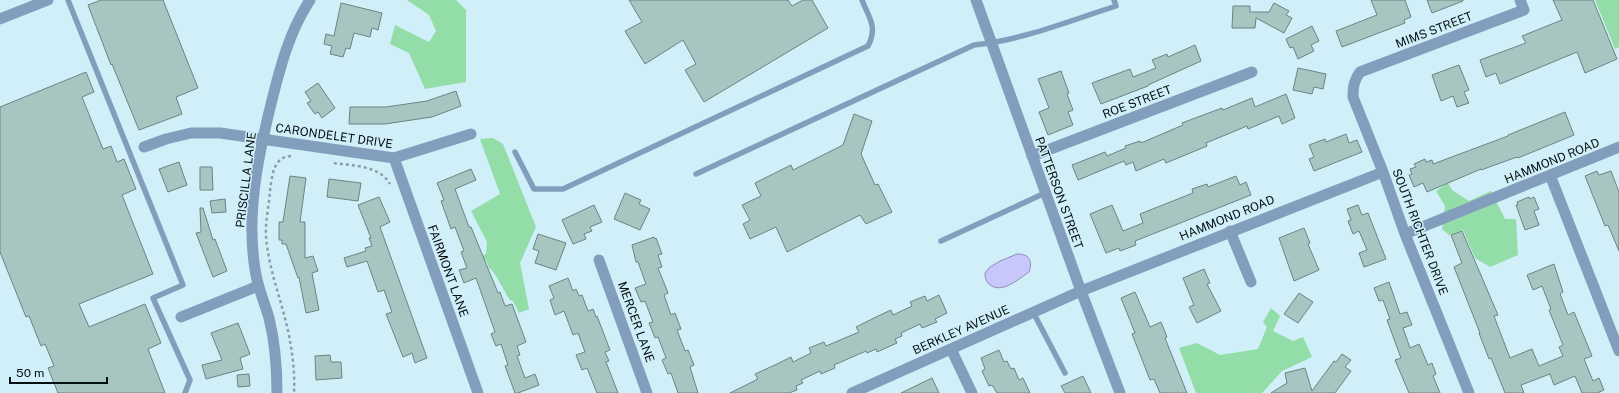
<svg xmlns="http://www.w3.org/2000/svg" width="1619" height="393" font-family="'Public Sans',sans-serif">
	<rect width="100%" height="100%" fill="#d1eff9"/>
	<!-- green -->
	<path fill="#92dda8" d="M407,0H456L466,10V82L425,89L409,53L390,44L395,25L429,42L436,31L429,15Z
		M1595,0H1619V47L1615,49Z
		M493,138L503,144L536,227L520,263L529,309L519,313L513,301L510,300C505,293 495,271 489,268L486,260L478,262L476,259L486,254L487,242L471,211L500,194L480,139Z
		M1448,183L1452,190L1469,201L1491,191L1505,219H1516L1518,255L1490,267L1475,258L1463,230L1449,235L1442,229L1445,206L1436,191Z
		M1271,308L1280,316L1273,331L1293,341L1303,337L1312,357L1282,371L1262,393H1196L1179,348L1197,343L1220,355L1258,349L1267,327L1263,322Z"/>
	<!-- water -->
	<path fill="#c8c7fc" stroke="#8e90b6" d="M1017,254C1029,254 1033,260 1029,272C1019,279 1001,295 989,284C986,281 985,278 985,273L990,267L1000,261Z"/>
	<!-- building -->
	<path fill="#a7c6c2" stroke="#688581" d="M101,0H163L198,88L176,97L182,114L139,130L112,64L111,65L88,5Z
		M629,0H788L792,6L803,0H812L828,28L704,102L685,70L696,64L683,40L645,64L625,31L642,22Z
		M1371,0H1405L1411,17L1404,20L1405,23L1342,47L1336,31L1377,15Z
		M1427,0H1463V1L1432,13Z
		M1553,0H1593L1617,59L1585,73L1577,52L1500,84L1496,73L1486,77L1480,60L1526,43L1522,36L1562,20Z
		M341,3L382,13L378,30L372,28L370,37L354,33L350,49L346,48L343,57L330,54L332,46L324,44L326,34L334,36Z
		M1274,3L1289,11L1286,15L1292,18L1284,33L1256,18L1255,28H1232L1233,6H1250V12H1269Z
		M1312,26L1319,41L1311,45L1314,51L1298,59L1293,47L1290,48L1286,39Z
		M1195,45L1201,61L1148,85V86L1101,104L1092,83L1130,69L1133,77L1156,68L1152,60L1167,54L1168,57Z
		M1459,65L1469,90L1464,92L1469,103L1457,107L1453,96L1441,101L1432,75Z
		M1298,68L1326,74L1323,89L1314,87L1312,94L1293,90Z
		M1061,71L1069,93L1067,94L1073,110L1068,112L1073,125L1048,135L1039,112L1049,108L1038,79Z
		M86,72L94,92L82,97L103,149L111,146L117,162L124,159L136,189L122,195L153,274L79,304L89,327L145,304L161,343L148,349L165,393H58L48,368L54,366L45,344L41,346L29,316L26,317L0,252V107Z
		M318,83L335,108L322,118L318,112L315,114L307,103L311,101L305,92Z
		M456,91L461,106L432,117L385,124H349L350,107H386L427,101Z
		M1286,94L1295,118L1282,124L1279,116L1248,129L1247,126L1206,143L1207,146L1166,163L1164,159L1136,171L1133,162L1126,165L1124,161L1078,180L1072,165L1105,152L1107,156L1126,148L1125,146L1140,141L1141,143L1183,125L1182,123L1222,108L1223,110L1252,98L1255,107Z
		M1565,112L1574,135L1518,158L1517,157L1481,170V169L1427,192L1423,183L1414,187L1409,175L1412,174L1410,169L1416,167L1414,164L1425,159L1426,162L1432,160L1433,164L1508,136V135Z
		M854,114L872,121L861,154L875,185L878,184L892,212L866,224L860,215L787,252L776,227L750,239L743,224L750,220L742,205L761,196L755,183L791,165L793,170L843,145Z
		M1346,134L1349,143L1357,140L1362,152L1314,171L1309,159L1314,157L1309,145L1325,139L1326,142Z
		M179,162L187,185L168,192L159,169Z
		M200,167H212L213,190H200Z
		M471,169L476,180L455,189L469,227H471L498,293L500,292L505,306L512,304L526,342L517,346L520,355L517,356L525,378L535,374L539,385L518,393H515L505,366L508,365L501,344L496,346L491,334L495,332L476,278L464,283L459,270L467,268L461,252L464,251L455,227L451,229L441,201L444,200L437,183Z
		M1597,171L1599,175L1611,171L1619,192V251L1608,225L1605,226L1585,176Z
		M290,176L306,178L300,222H305V258L313,256L318,271L312,273L319,310L306,313L299,277L298,278L286,244H282V240H279V222H283Z
		M1236,176L1240,185L1246,182L1251,195L1135,241L1136,245L1120,251L1119,248L1106,253L1090,214L1112,205L1123,231L1143,223L1140,214L1193,193L1192,189L1207,184L1208,187Z
		M329,179L361,183L358,201L327,197Z
		M625,193L641,200L639,204L650,209L640,230L614,219Z
		M379,197L390,222L380,227L427,358L415,363L412,353L403,357L386,314L392,312L384,290L378,292L367,261L347,267L344,258L366,251L365,248L372,246L369,238H371L358,205Z
		M1529,197L1530,199L1534,197L1539,209L1534,211L1539,225L1525,230L1516,205H1518L1517,202Z
		M225,199L226,212L212,213L210,201Z
		M594,205L602,222L590,227L592,231L584,234L586,239L573,244L562,220Z
		M1358,205L1362,215L1368,213L1386,259L1364,267L1359,253L1367,250L1359,231L1353,234L1348,221L1351,220L1347,209Z
		M200,208H203L213,240L215,239L227,271L213,277L196,233L201,232Z
		M1304,228L1310,243L1308,244L1319,270L1294,281L1279,238Z
		M1462,231L1498,315L1494,316L1510,358L1532,349L1539,366L1563,356L1559,347L1563,345L1549,310L1551,309L1542,286L1533,290L1527,275L1554,264L1563,292L1560,294L1568,315L1574,312L1592,356L1584,359L1593,381L1599,378L1604,390L1597,393H1582L1575,376L1554,385L1550,374L1521,385L1524,393H1505L1491,358L1489,359L1479,333H1480L1454,267L1462,263L1451,235Z
		M538,234L566,243L556,270L535,263L539,251L533,249Z
		M654,237L655,239L656,238L662,254L658,255L662,267L658,268L668,293L664,295L671,315L675,313L681,329L677,330L685,351L688,350L694,365L690,367L698,393H678L671,373L668,374L662,360L666,358L658,337L655,338L649,323L653,322L645,301L641,302L635,288L646,284L638,262H636L632,245Z
		M1204,269L1210,283L1207,284L1221,311L1197,323L1189,307L1194,305L1183,278Z
		M568,278L573,291L576,289L579,296L582,295L588,311L593,309L596,317L597,316L610,350L605,352L609,361L606,362L618,393H597L587,368L582,370L576,355L585,352L578,333L573,335L564,311L555,315L550,300L554,298L549,286Z
		M1389,282L1400,314L1407,312L1412,325L1403,328L1410,348L1419,344L1428,365L1432,363L1436,374L1433,376L1440,393H1409L1395,360L1401,358L1387,320L1390,319L1383,300L1379,301L1374,288Z
		M1135,292L1150,327L1161,322L1167,337L1165,338L1187,393H1160L1154,379L1150,380L1132,334L1135,333L1121,298Z
		M1299,293L1313,302L1298,323L1284,314Z
		M939,295L947,313L935,319L937,322L922,328L920,324L901,333L902,336L895,339L897,343L877,352L876,349L867,353L866,351L834,365L835,368L821,374L820,371L801,380L803,383L796,386L797,390L789,393H730L758,379L755,374L777,364L791,357L793,362L811,353L809,348L824,342L826,346L859,332L856,327L876,317L891,310L893,315L912,306L910,302L925,296L927,301Z
		M238,323L250,354L240,358L243,369L206,379L202,365L222,360L211,333Z
		M999,350L1004,362L1007,361L1011,369L1014,368L1019,380L1023,378L1030,393H997L992,385L989,386L982,371L985,369L981,358Z
		M1342,354L1351,360L1345,367L1351,371L1335,393H1271L1287,383L1285,373L1305,368L1312,391L1334,361L1336,362Z
		M330,355L331,362H341L342,378L316,380L315,356Z
		M249,374L250,386L238,387L237,375Z
		M1083,376L1091,393H1065L1061,386Z
		M932,378L939,393H901Z"/>
	<g fill="none" stroke-linecap="round" stroke-linejoin="round">
		<!-- path -->
		<path stroke="#89a0a7" stroke-width="2.5" stroke-dasharray="3 3" stroke-linecap="butt" d="M291,156C273,157 272,176 270,191C269,206 265,222 266,237C269,273 284,306 290,341C293,358 295,376 294,393
			M334,163C353,166 379,165 390,184"/>
		<!-- service -->
		<path stroke="#839ebd" stroke-width="5.5" d="M68,0L183,285L153,298L190,380L185,393
			M515,152L534,189H563L868,46C878,27 869,18 862,0
			M696,174L974,45C1023,40 1069,21 1116,6L1114,0
			M941,241L1045,193
			M1033,312L1065,373"/>
		<!-- minor -->
		<path stroke="#839ebd" stroke-width="11" d="M144,147L166,139L191,133H220L394,158L471,134
			M1032,156L1252,72
			M394,158L478,393
			M1550,175L1619,351
			M1230,231L1251,282
			M1405,234L1619,147
			M599,260L647,393
			M181,317L258,286
			M951,349L972,393
			M277,393C277,368 275,342 269,318C264,301 257,286 255,269C246,214 258,157 271,104C280,68 289,32 310,0
			M852,393L1081,291L1383,172
			M1469,393L1405,234L1383,172L1353,97C1353,87 1354,80 1360,72L1524,10L1520,0"/>
		<!-- tertiary -->
		<path stroke="#839ebd" stroke-width="11" d="M976,0L1081,291L1120,393
			M0,19L48,0"/>
	</g>
	<g text-anchor="middle" dominant-baseline="central" stroke-width="3" stroke-linejoin="round" paint-order="stroke">
		<!-- street labels -->
		<g font-size="12" fill="#061013" stroke="#d1eff9">
			<text transform="translate(1434 30) rotate(-21)">MIMS STREET</text>
			<text transform="translate(1137 102) rotate(-21)">ROE STREET</text>
			<text transform="translate(334 136) rotate(8)">CARONDELET DRIVE</text>
			<text transform="translate(1552 161) rotate(-22)">HAMMOND ROAD</text>
			<text transform="translate(246 180) rotate(-83)">PRISCILLA LANE</text>
			<text transform="translate(1059 193) rotate(70)">PATTERSON STREET</text>
			<text transform="translate(1227 218) rotate(-22)">HAMMOND ROAD</text>
			<text transform="translate(1420 232) rotate(69)">SOUTH RICHTER DRIVE</text>
			<text transform="translate(448 271) rotate(70)">FAIRMONT LANE</text>
			<text transform="translate(636 322) rotate(70)">MERCER LANE</text>
			<text transform="translate(961 330) rotate(-24)">BERKLEY AVENUE</text>
		</g>
	</g>
	<!-- scale -->
	<path d="M10 377v6h97v-6" fill="none" stroke="#061013" stroke-width="2"/>
	<text x="16" y="377" font-size="12" fill="#061013" stroke="#d1eff9" stroke-width="3" paint-order="stroke">50 m</text>
</svg>
